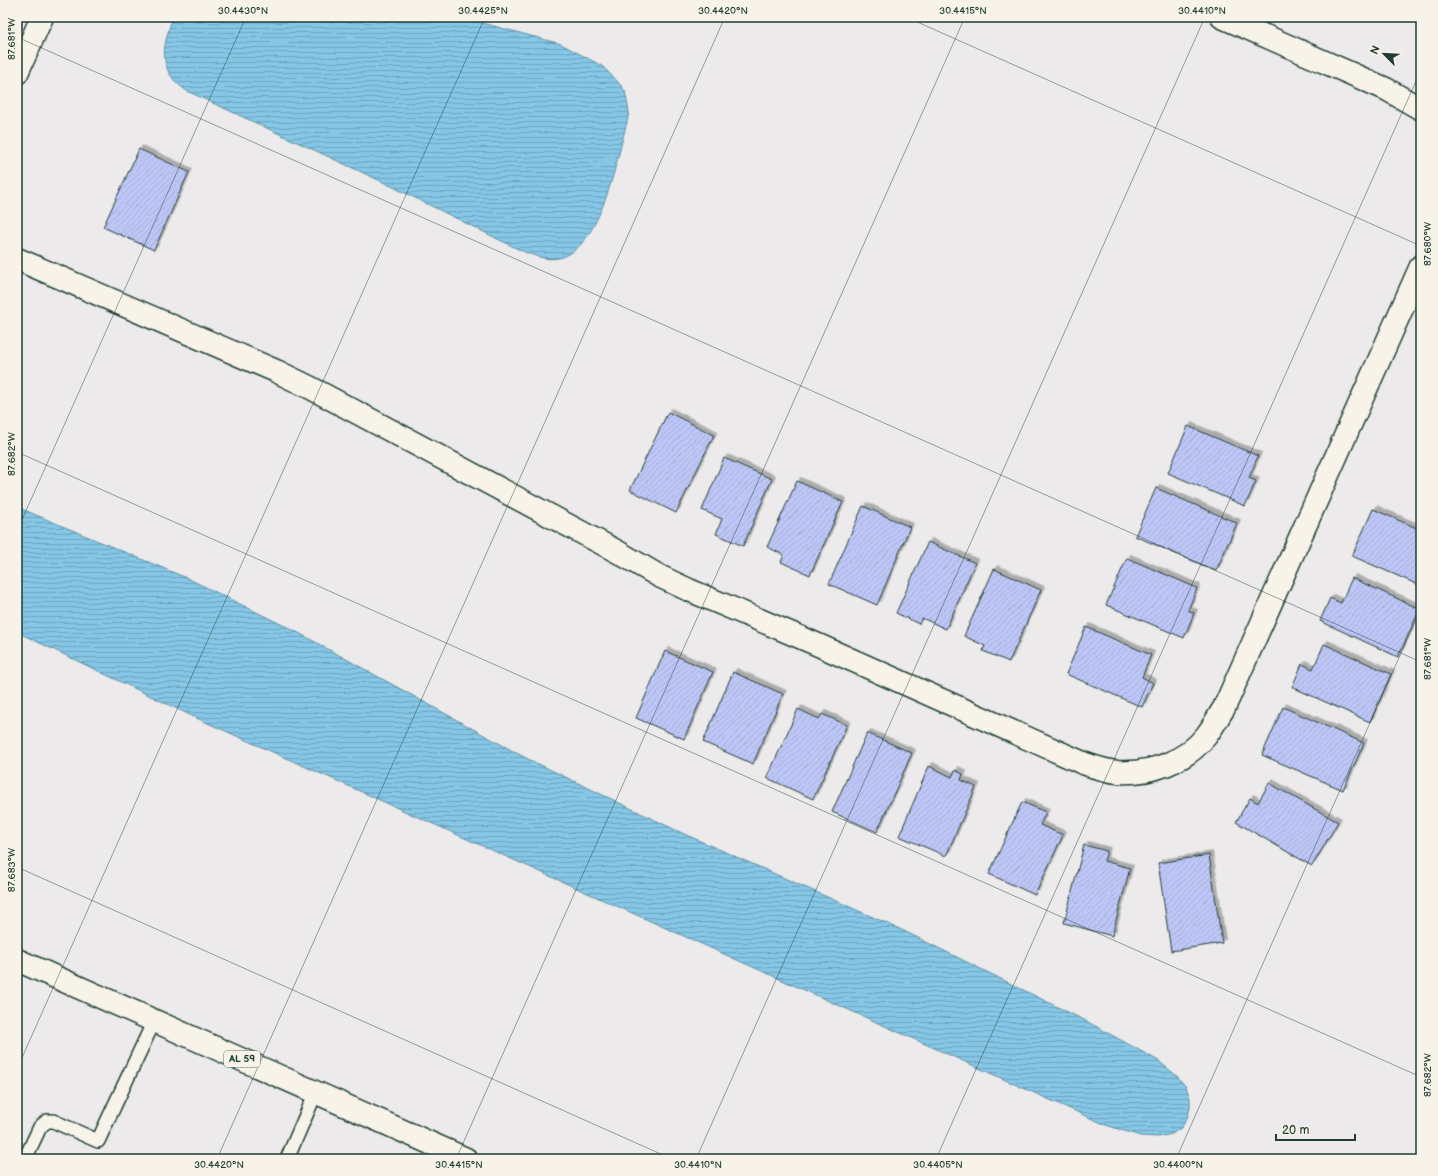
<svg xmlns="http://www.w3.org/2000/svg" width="1438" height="1176" font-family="'Balsamiq Sans',sans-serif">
	<defs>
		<pattern id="water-rules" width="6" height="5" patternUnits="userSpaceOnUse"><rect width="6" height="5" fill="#86c7e7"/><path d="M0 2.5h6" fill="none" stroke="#6da3bc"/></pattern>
		<pattern id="building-hatch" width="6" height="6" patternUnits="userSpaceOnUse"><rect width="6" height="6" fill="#bec6f7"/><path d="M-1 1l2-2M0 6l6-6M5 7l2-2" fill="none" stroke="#a3abd4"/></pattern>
		<filter id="shadow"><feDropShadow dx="3.5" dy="-3.5" stdDeviation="0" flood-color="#0004"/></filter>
	</defs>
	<rect width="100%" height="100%" fill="#eceaeb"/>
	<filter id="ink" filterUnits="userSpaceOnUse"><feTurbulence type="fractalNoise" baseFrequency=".025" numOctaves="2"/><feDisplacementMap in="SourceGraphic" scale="8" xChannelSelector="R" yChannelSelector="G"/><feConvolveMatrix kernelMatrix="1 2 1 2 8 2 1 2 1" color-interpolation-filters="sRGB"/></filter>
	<g filter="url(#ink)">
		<!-- water -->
		<path fill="url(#water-rules)" stroke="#5d909f" d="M173,17H460L561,44L591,60L602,66L618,82L625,91L629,112L627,122C617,158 601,249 559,258C546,261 532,255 520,250L385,183L187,91C157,71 162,47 173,17Z
			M17,507L189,579L297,632L524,757L682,833L902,930L1088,1022L1157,1060L1177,1076L1186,1087L1190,1098V1108L1187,1118L1182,1127L1172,1134L1158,1137L1140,1136L1106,1125L192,716L17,632Z"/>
		<!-- building -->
		<path fill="url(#building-hatch)" stroke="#1f3d34" filter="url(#shadow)" d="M139,149L189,172L154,250L103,227Z
			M668,412L714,435L676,513L630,490Z
			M1188,426L1258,456L1249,478L1256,481L1245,506L1168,473Z
			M724,458L772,479L743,546L716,534L722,519L702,510Z
			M797,481L843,502L810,575L781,562L784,555L767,547Z
			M1156,488L1237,523L1216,571L1135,536Z
			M863,506L910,527L877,605L829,584Z
			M1373,509L1421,530V586L1352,556Z
			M928,542L975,563L946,629L922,618L919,624L896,613Z
			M1127,558L1197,588L1188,610L1194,613L1184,638L1106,605Z
			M994,569L1041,590L1009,662L983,651L985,646L964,636Z
			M1352,578L1420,609L1398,657L1320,621L1330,598L1341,603Z
			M1086,627L1151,655L1142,677L1153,683L1142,707L1066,674Z
			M1324,644L1391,674L1370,722L1292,687L1302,664L1313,669Z
			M665,651L713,672L684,739L636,718Z
			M733,672L783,694L753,764L703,742Z
			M1283,707L1364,743L1343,790L1262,755Z
			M798,709L819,719L822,714L847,725L813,799L767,778Z
			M867,733L912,753L877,832L832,812Z
			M929,766L952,777L955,770L963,774L961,780L976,787L946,856L899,836Z
			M1269,783L1338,822L1312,866L1236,822L1250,798L1258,803Z
			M1022,802L1046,812L1040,825L1063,835L1035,895L989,874Z
			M1084,845L1107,851L1104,861L1130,868L1112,936L1064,923Z
			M1209,855L1222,943L1171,951L1158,863Z"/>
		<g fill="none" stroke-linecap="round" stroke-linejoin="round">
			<!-- lane casing -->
			<g stroke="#1f3d34" stroke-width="16">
				<path id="lane" d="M25,1159L40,1127L47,1121H53L98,1141L154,1021
					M287,1159L316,1092"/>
			</g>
			<!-- street casing -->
			<g stroke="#1f3d34" stroke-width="25">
				<path id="street" d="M1222,17L1386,89L1421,109
					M17,73L42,17
					M17,259L276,371L311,388L618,552L659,576L689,590L816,644L1083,763C1094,767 1106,771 1118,772C1151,774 1185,762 1206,736C1213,727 1218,717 1224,708L1421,266"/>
			</g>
			<!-- primary casing -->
			<g stroke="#1f3d34" stroke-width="25">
				<path id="primary" d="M17,960L466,1159"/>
			</g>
			<!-- lane -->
			<use href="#lane" stroke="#f7f3e8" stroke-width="13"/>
			<!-- street -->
			<use href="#street" stroke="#f7f3e8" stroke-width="22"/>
			<!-- primary -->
			<use href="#primary" stroke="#f7f3e8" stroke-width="22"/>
		</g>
	</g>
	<!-- ticks -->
	<path fill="none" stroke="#1f3d34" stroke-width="1" stroke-opacity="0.45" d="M906,17L1421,246M17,37L1421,662M17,452L1421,1077M17,531L246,17M17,867L672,1159M17,1069L485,17M217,1159L725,17M456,1159L965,17M696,1159L1205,17M936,1159L1421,70M1176,1159L1421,608M1415,1159L1421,1147"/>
	<g text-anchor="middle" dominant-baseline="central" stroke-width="4" stroke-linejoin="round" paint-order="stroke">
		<!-- shield labels -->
		<rect fill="#f7f3e8" stroke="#60746a" stroke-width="1" x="224" y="1051" width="36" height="16" rx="3"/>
		<g font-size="10" font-weight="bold" fill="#1f3d34">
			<text x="242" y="1059">AL 59</text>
		</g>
	</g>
	<!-- margin -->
	<rect width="1438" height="1176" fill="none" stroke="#f7f3e8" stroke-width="44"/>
	<!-- north arrow -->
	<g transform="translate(1384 54) rotate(294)" stroke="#f7f3e8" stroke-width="3" paint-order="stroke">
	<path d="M0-3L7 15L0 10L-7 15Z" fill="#1f3d34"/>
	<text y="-6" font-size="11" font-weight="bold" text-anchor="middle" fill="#1f3d34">N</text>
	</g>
	<!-- scale -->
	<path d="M1276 1134v6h79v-6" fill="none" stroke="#1f3d34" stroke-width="2"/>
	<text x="1282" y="1134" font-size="12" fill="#1f3d34" stroke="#f7f3e8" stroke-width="3" paint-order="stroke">20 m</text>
	<rect x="22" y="22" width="1394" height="1132" fill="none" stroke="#1f3d34" stroke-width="1.5"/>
	<g font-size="10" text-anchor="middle" fill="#1f3d34">
		<text x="243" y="14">30.4430°N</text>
		<text x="483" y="14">30.4425°N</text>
		<text x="723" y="14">30.4420°N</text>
		<text x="963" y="14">30.4415°N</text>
		<text x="1202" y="14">30.4410°N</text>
		<text transform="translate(11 39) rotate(-90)" y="4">87.681°W</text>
		<text transform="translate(1427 244) rotate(-90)" y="4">87.680°W</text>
		<text transform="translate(11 454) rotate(-90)" y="4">87.682°W</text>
		<text transform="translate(1427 659) rotate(-90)" y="4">87.681°W</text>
		<text transform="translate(11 870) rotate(-90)" y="4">87.683°W</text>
		<text transform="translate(1427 1075) rotate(-90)" y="4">87.682°W</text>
		<text x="219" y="1168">30.4420°N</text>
		<text x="459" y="1168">30.4415°N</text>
		<text x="698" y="1168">30.4410°N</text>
		<text x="938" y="1168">30.4405°N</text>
		<text x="1178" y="1168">30.4400°N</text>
	</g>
</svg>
